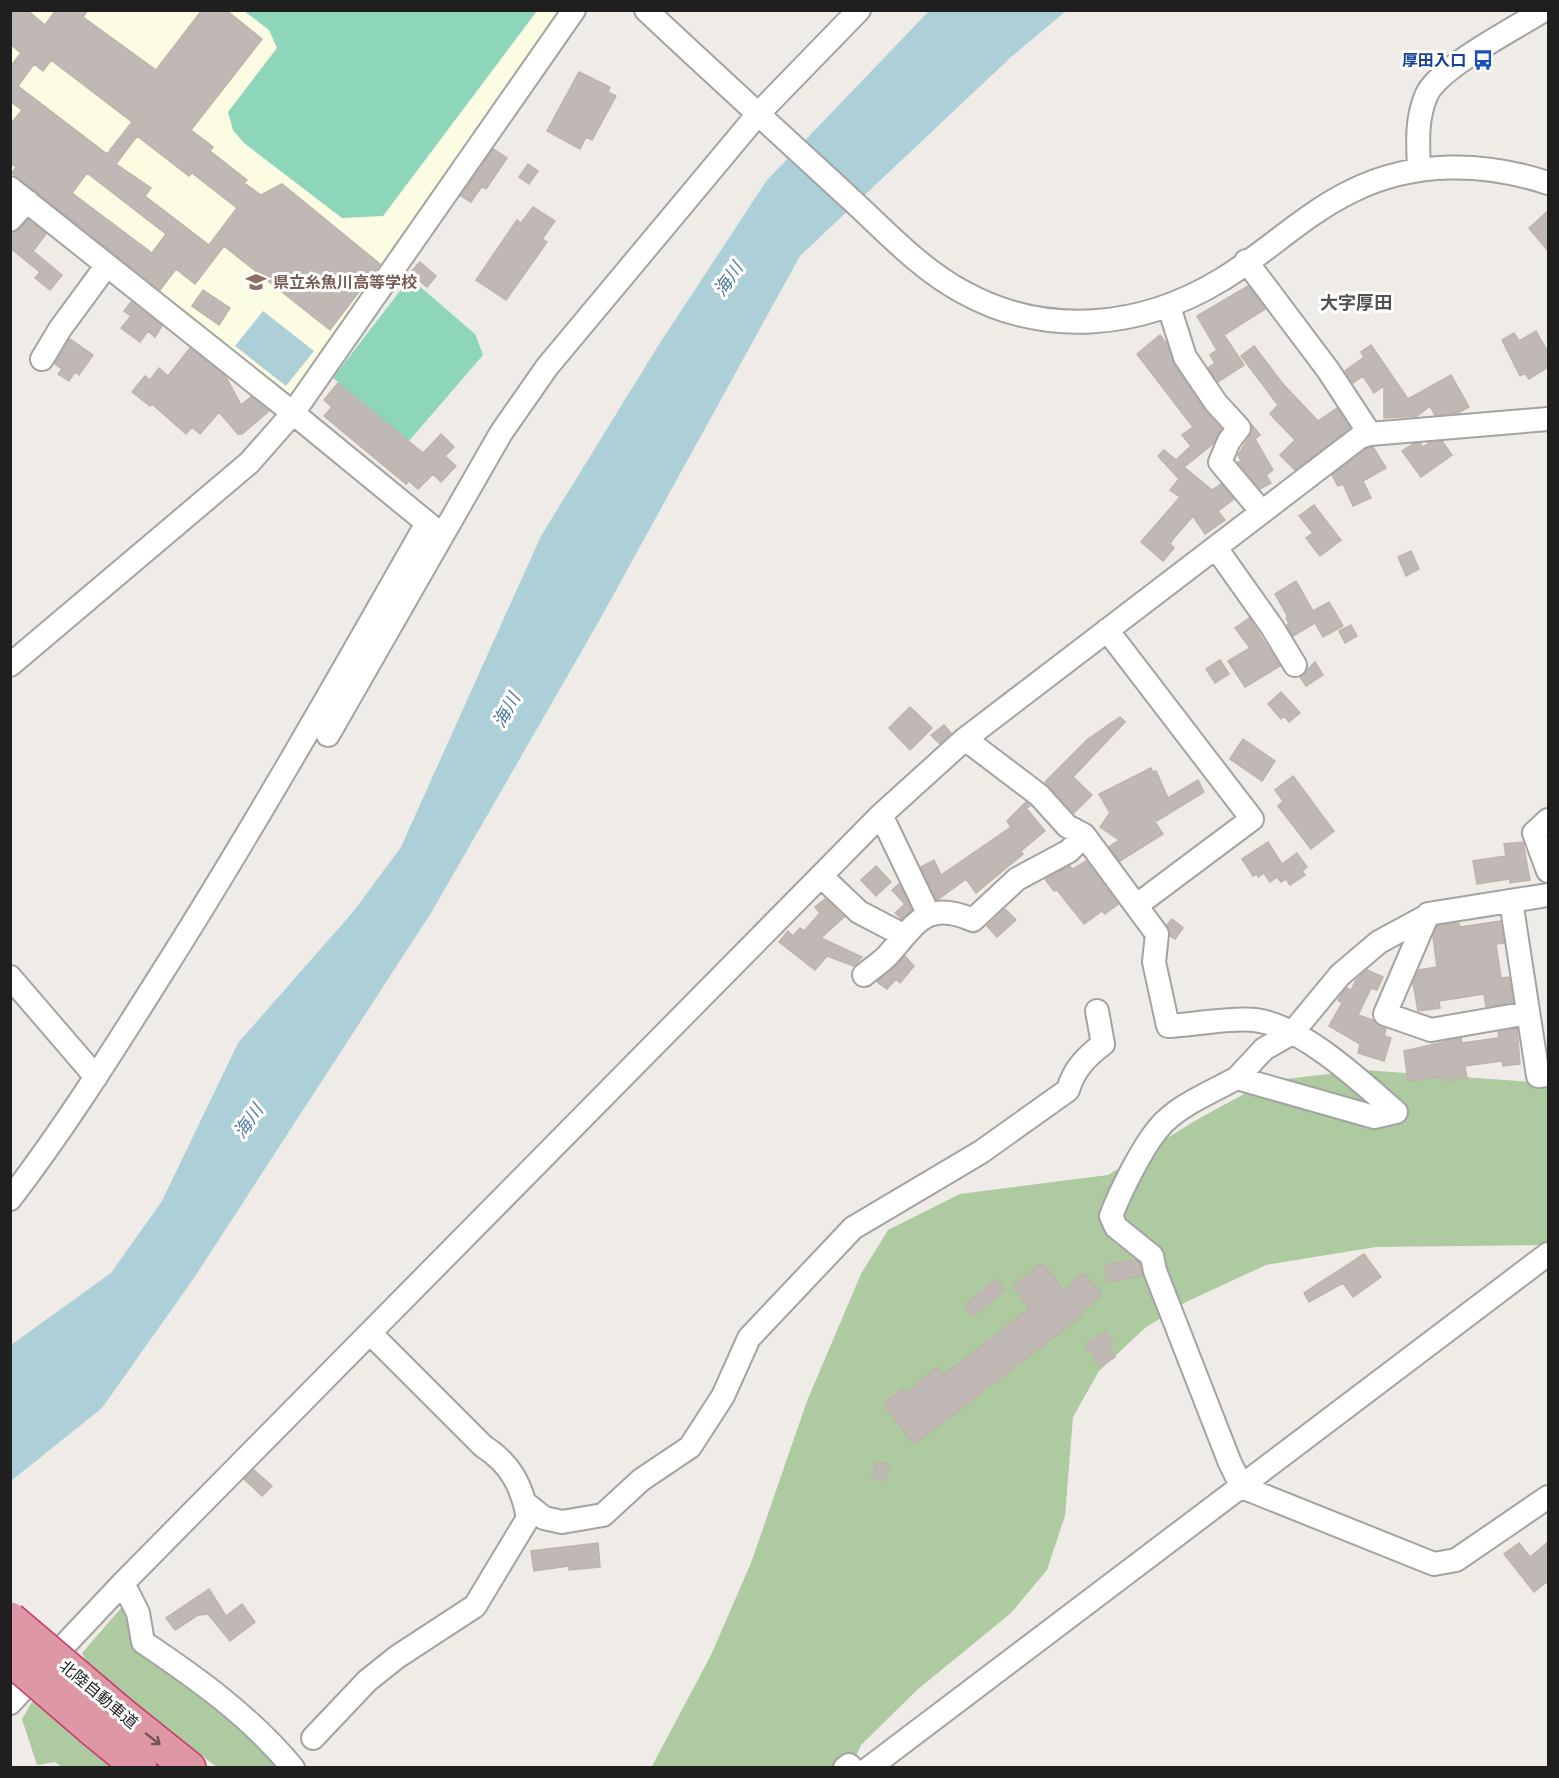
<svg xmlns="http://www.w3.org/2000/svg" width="1559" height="1778" font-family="'PT Sans','Noto Sans JP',sans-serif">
	<rect width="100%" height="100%" fill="#efece7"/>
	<!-- education -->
	<path fill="#fcfce3" d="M10,11H566L309,381L287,400L11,182Z"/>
	<!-- forest -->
	<path fill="#adcaa0" d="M1364,1070L1548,1083V1245L1376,1247L1266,1265L1186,1302L1145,1328L1099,1371L1073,1417L1065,1516L1047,1570L1011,1613L917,1690L861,1745L851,1767L651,1768L711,1655L751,1563L807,1401L861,1274L888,1230L960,1194L1108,1175L1198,1119L1268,1081Z
		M122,1607L134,1645L154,1664L219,1710L278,1767H217L92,1674L82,1653Z
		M33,1700L113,1767H62L55,1762L37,1765L22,1719Z"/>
	<!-- pitch -->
	<path fill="#8dd6b9" d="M244,11H537L383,216L342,218L244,143L233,130L228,112L277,48L269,30Z
		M410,278L475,334L483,355L409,441L333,378Z"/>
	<!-- water -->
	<path fill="#accfd8" d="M929,11H1066L1010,58L800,256L599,621L431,913L194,1278L102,1408L11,1481V1345L111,1273L162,1201L238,1043L353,912L401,847L541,536L658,346L767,180Z
		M263,311L314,351L286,386L235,346Z"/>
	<!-- building -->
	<path fill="#bfb8b4" stroke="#bfb3ab" stroke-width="1.5" fill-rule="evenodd" d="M10,10H27L45,25L56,10H88L83,17L156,70L202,10H226L262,39L191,130L213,147L210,151L247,180L244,183L261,195L282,184L380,264L330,330L224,246L195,284L176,269L160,290L12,173L16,167L10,163V125L22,110L10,101V67L21,53L10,44ZM51,60L132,122L107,154L18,86L34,64L43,71ZM137,136L189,176L192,173L237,208L209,245L145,196L151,188L116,164ZM87,173L166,234L152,253L72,193Z
		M579,72L610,87L608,92L616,96L592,140L586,137L580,149L547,131Z
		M493,149L507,158L486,189L482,186L471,202L461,196Z
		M528,164L538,171L529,184L519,177Z
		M533,207L555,221L542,239L547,242L506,300L476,280L517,220L521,223Z
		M1548,211V251L1529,228Z
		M28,220L46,234L33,251L62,275L50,290L35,278L40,272L10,248V233L20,229Z
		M420,262L436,276L427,287L410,273Z
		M1248,286L1265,309L1224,335L1244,365L1218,382L1208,368L1215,363L1210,355L1217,350L1197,316Z
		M203,290L230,308L219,325L192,306Z
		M131,302L162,326L155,337L148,331L140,342L121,328L131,316L124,311Z
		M1536,331L1548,352V367L1529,379L1525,373L1520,376L1502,340L1514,333L1519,341Z
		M1160,335L1166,343L1174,365L1205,411L1221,429L1213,444L1184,467L1212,490L1221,484L1234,499L1218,511L1225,520L1205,534L1193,516L1173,539L1170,544L1174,548L1163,561L1141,542L1180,497L1170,490L1179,479L1158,456L1164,450L1176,460L1191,446L1182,435L1193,427L1137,354Z
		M70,339L93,355L79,375L75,372L69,381L58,374L62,369L55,364Z
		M1371,345L1408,399L1451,375L1469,407L1458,413L1435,415L1430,406L1417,416L1384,418V386L1374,393L1363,376L1353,383L1345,371L1364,357L1361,352Z
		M1254,346L1283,384L1318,421L1337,408L1350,428L1295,470L1280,455L1295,440L1270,414L1278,405L1241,356Z
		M190,348L226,377L241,405L251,397L269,411L242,434H238L219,412L200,434L192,427L186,434L152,404L150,406L132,392L145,376L150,380L159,368L168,376Z
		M338,383L423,453L441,434L454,447L445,456L456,466L441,482L433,474L418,489L409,481L406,484L324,416L332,407L324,400Z
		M1252,425L1260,435L1255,439L1273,470L1266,475L1271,483L1260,489L1238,462L1241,461L1238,455L1250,436Z
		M1442,441L1452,455L1421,477L1402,451L1413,444L1420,443L1423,447L1430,442Z
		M1373,447L1386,468L1363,481L1371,498L1353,506L1343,484L1338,486L1332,475L1366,449Z
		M1314,505L1341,540L1320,556L1306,538L1313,533L1299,516Z
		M1411,551L1419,569L1406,576L1398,557Z
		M1296,581L1313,611L1329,602L1343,626L1323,637L1315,623L1293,636L1287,625L1289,624L1286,618L1288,617L1275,594Z
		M1249,618L1280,666L1245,687L1228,661L1250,648L1235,628Z
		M1351,625L1357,636L1345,643L1339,631Z
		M1220,660L1229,674L1215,683L1206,669Z
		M1315,662L1323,675L1306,686L1300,677Z
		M1281,692L1300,713L1289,722L1284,716L1281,719L1268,704Z
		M910,707L932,728L910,750L889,728Z
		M1120,717L1125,722L1073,777L1092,795L1074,813L1045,782L1088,739Z
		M944,725L951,733L940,744L931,735Z
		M1243,739L1275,761L1262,781L1230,759Z
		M1151,768L1153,772L1156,771L1168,798L1198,780L1204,792L1155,822L1163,834L1120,861L1109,847L1119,840L1100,827L1110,813L1099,794Z
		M1293,776L1334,831L1311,849L1278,806L1283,801L1275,790Z
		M1026,802L1030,806L1026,808L1045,831L1021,851L1023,854L976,893L966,879L937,900L921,867L934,860L941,875L1011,827L1007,821Z
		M1268,842L1282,864L1297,853L1307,867L1302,871L1305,875L1290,885L1286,879L1281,882L1277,877L1270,882L1264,873L1258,877L1257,874L1253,876L1242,859Z
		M1523,842L1530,880L1510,883V879L1477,884L1473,861L1506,856L1504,844Z
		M1086,861L1118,904L1105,914L1102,911L1084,924L1057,890L1054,891L1045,879L1070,866L1073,869Z
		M876,866L891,882L876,896L861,880Z
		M899,884L912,910L902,919L895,913L905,904L892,890Z
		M825,899L844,917L821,938L862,957L854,966L827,956L815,970L779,942L788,931L793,936L800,928L804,931L820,913L815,907Z
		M1005,909L1016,920L997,937L987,926Z
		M1172,919L1183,928L1175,939L1170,936L1167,925Z
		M1500,921L1504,943L1496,944L1501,978L1509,977L1513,1002L1486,1007L1484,994L1439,1001L1440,1008L1418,1011L1413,983L1419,970L1437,967L1433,936L1437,926L1459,923L1460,927Z
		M905,956L914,966L900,983L896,979L887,989L877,982Z
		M1367,970L1383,977L1377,990L1371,988L1358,1015L1373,1020L1386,1029L1384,1036L1391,1038L1384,1061L1358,1053L1360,1044L1329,1026L1342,1003L1338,1000L1344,991L1347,988L1351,990L1356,980Z
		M1517,1029L1520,1064L1503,1066L1502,1061L1465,1066L1467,1078L1446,1081L1445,1076L1408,1081L1404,1051L1461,1038L1462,1043L1499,1038L1498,1032Z
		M1364,1254L1381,1277L1353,1297L1343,1283L1309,1302L1304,1293Z
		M1135,1260L1140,1263L1142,1276L1107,1282L1105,1265Z
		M1042,1263L1064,1291L1084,1273L1102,1294L1081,1313L1083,1315L914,1444L883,1404L903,1389L907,1393L937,1367L944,1375L1030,1308L1013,1286Z
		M996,1279L1005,1290L973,1316L964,1306Z
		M1106,1331L1113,1344L1109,1347L1115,1357L1100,1367L1085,1345Z
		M876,1462L889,1464L885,1480L872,1478Z
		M254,1470L272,1486L262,1496L244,1479Z
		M1548,1542V1581L1534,1592L1504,1554L1519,1543L1530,1557Z
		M598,1543L600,1567L569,1570V1566L534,1571L531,1551Z
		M209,1589L226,1616L242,1604L255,1622L230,1641L208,1614L198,1615L175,1630L166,1618Z"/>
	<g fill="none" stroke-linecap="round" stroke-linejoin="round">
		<!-- minor casing -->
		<g stroke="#a3a3a3" stroke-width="26">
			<path id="minor" d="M646,10C712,72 779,133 845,194C883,228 918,268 963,292C1046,338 1142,328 1221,280C1266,253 1304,214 1352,191C1414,160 1485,162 1548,183
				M1419,169C1418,144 1416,120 1426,96C1437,68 1516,28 1544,10
				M10,188L293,413L437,531
				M10,220L27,201
				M1246,261L1328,370L1370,434
				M1169,307L1185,357L1216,403L1239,428L1229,441L1220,462L1262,512
				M42,359L60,329L107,265
				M1216,548L1272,627L1295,665
				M1107,630L1252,819L1137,905
				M10,665L249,463L293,413L574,10
				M328,735L501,433L547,367L758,114L859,10
				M965,739L1039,795L1067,826L1084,835L1157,934L1154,962L1168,1026C1192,1025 1232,1017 1255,1020C1303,1026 1360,1081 1396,1112L1374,1117L1237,1078C1212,1092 1176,1106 1158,1129C1142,1148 1120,1192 1111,1216L1116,1227L1152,1256L1155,1271L1230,1463L1242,1487L1434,1564L1456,1560L1548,1497
				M881,815L929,915
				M1548,820L1534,833L1548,871
				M821,876L859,912L903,935
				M1511,901L1538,1076L1548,1075
				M864,975C872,968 882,962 889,954C917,922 927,900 973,920L1017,879L1069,851L1084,835
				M10,977L96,1077
				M1528,1013L1431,1030L1385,1014L1428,914L1548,895
				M1237,1078L1264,1049L1292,1033L1340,975L1379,942L1427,916
				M10,1199C63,1130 109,1057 155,984C251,833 339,678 427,523
				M525,1503L544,1518L562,1522L603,1515L641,1480L690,1447L723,1396L749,1338L853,1228L981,1152L1068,1090C1074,1069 1086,1057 1103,1044L1097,1011
				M123,1583L138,1613L143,1642C198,1679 251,1717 293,1768
				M10,1703L123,1583L881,815L965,739L1360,437L1370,434L1548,419
				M313,1738L367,1681L397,1657L475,1606L528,1518C522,1486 511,1464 483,1446L370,1333
				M845,1768L849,1765L852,1768
				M869,1768L1548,1254"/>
		</g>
		<!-- highway casing -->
		<g stroke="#c9386c" stroke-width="36">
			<path id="highway" d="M118,1711L189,1768
				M97,1733L140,1768"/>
		</g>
		<!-- minor -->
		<use href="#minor" stroke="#fff" stroke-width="22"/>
		<!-- highway -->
		<use href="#highway" stroke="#de97a5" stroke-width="33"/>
		<!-- highway-bridge casing -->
		<g stroke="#c9386c" stroke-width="36" stroke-linecap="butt">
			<path id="highway-bridge" d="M10,1619L118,1711
				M10,1658L97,1733"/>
		</g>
		<!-- highway-bridge -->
		<use href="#highway-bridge" stroke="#de97a5" stroke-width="33"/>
	</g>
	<!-- one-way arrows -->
	<defs><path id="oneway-shaft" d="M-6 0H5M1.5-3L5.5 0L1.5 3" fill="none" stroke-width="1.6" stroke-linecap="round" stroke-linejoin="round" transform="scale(1.5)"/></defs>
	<use stroke="#75555b" href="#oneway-shaft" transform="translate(153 1739) rotate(38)"/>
	<!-- icons -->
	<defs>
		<g id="bus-bare" transform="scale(1.62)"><path d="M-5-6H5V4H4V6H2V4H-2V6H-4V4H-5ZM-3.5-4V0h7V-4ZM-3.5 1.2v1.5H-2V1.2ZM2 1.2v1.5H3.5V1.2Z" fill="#1a4fb4" stroke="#fff" stroke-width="2.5" paint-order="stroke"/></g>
		<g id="school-bare" transform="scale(1.62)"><path d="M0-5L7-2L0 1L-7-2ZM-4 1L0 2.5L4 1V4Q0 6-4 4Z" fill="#8d6e63" stroke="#fff" stroke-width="2.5" paint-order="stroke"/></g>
	</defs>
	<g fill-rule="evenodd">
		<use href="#bus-bare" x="1483" y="60"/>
		<use href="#school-bare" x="256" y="282"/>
	</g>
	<g text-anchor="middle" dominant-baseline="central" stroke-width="6" stroke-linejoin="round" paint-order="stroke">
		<!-- transit labels -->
		<g font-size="16" font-weight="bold" fill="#164399" stroke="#fff" text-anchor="end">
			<text x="1466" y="60">厚田入口</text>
		</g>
		<!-- education labels -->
		<g font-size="16" font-weight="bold" fill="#785e54" stroke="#fff" text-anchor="start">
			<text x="273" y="282">県立糸魚川高等学校</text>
		</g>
		<!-- street labels -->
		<g font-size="16" fill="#1f1f1f" stroke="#fff">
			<text transform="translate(99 1694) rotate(40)">北陸自動車道</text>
		</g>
		<!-- water labels -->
		<g font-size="18" font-style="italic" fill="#527a9f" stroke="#fff">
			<text transform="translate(728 279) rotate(-55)">海川</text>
			<text transform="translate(506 710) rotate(-61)">海川</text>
			<text transform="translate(248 1121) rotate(-54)">海川</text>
		</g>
		<!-- neighbourhood labels -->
		<g font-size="18" font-weight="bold" fill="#525252" stroke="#fff">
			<text x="1356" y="302">大字厚田</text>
		</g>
	</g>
	<!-- border -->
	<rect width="1559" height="1778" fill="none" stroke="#1f1f1f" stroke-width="24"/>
</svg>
